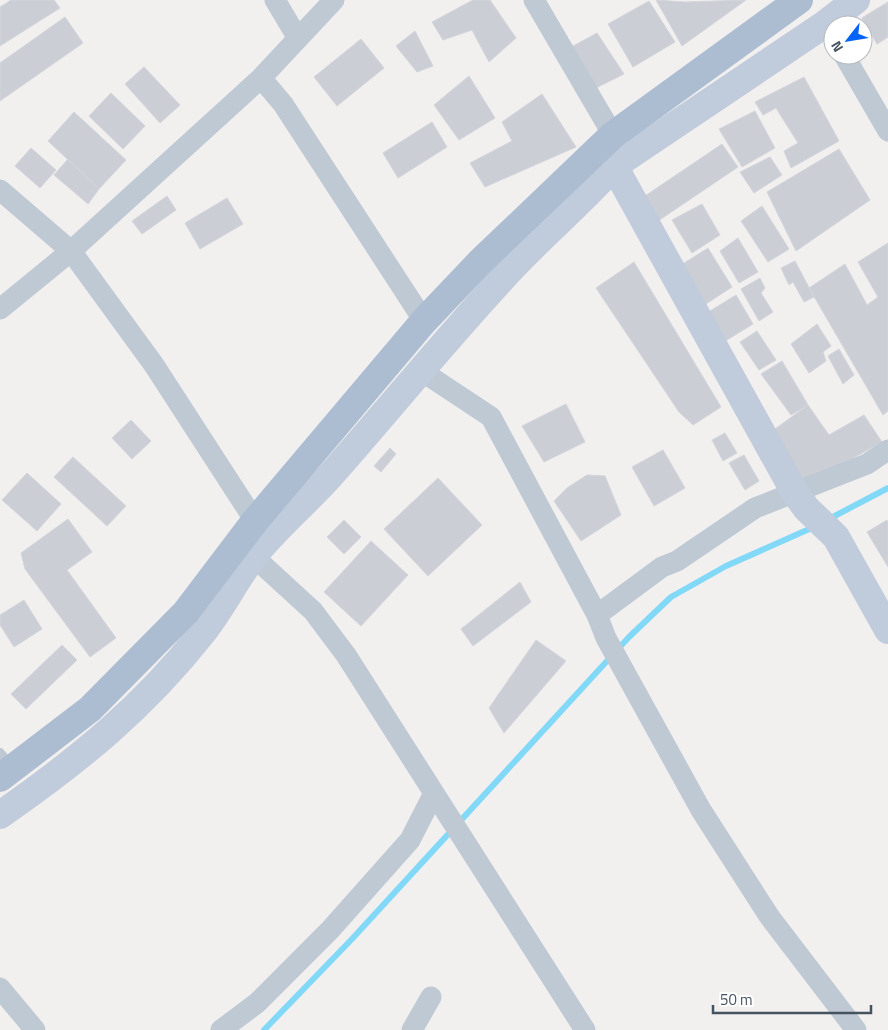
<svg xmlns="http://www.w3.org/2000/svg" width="888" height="1030" font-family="'Titillium Web',sans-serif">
	<rect width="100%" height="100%" fill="#f2efef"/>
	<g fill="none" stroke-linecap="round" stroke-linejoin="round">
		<!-- stream -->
		<path stroke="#81d9f7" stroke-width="6" d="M827,520L888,488
			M264,1030L352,939L629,637L671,597L726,566L816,526"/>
	</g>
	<!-- building -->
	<path fill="#cbced5" stroke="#d3d5dc" d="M11,0H54L60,8L0,46V7Z
		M473,0H490L516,38L489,62L472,30L443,40L432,22Z
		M656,0L685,2L746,0L682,46Z
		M649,1L675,42L633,67L608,24Z
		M888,2V37L877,44L862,18Z
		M888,2V37L877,44L862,18Z
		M65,17L83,43L0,101V63Z
		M415,31L433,66L417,72L396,46Z
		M597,33L624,74L588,92L564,51Z
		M361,39L384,68L337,106L314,77Z
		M144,67L180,105L160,123L125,84Z
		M469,76L495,118L459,140L434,105Z
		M804,77L839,141L791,168L784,151L798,143L776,108L763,115L755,102Z
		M111,93L145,126L123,149L89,116Z
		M542,94L576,147L485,187L470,163L512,141L502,122Z
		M755,111L775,148L742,167L719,129Z
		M74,112L126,160L99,189L48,141Z
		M432,122L447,147L398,178L383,153Z
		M722,144L738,167L658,221L642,198Z
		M31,148L56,170L40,188L15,166Z
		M839,149L870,200L796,251L767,192Z
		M770,157L782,175L754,193L740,172Z
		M68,159L99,189L88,204L54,175Z
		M167,196L176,210L142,234L132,221Z
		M227,198L243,224L200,249L185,223Z
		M702,204L720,235L692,253L672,220Z
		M762,206L789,249L768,262L741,221Z
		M738,238L758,272L739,283L720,251Z
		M888,243V411L883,415L809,288L845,264L867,305L878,297L858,262Z
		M708,248L732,287L706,304L681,265Z
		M795,261L814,297L804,302L793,282L789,285L781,268Z
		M634,262L721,407L693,425L679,412L596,288Z
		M760,278L765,288L761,293L773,312L759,321L741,289Z
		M736,295L753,324L722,343L705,314Z
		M817,324L831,346L823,352L826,361L809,373L791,344Z
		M757,331L776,360L759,370L740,342Z
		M839,349L854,375L843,384L828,356Z
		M782,361L808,405L791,415L761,374Z
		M566,404L585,442L544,462L522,426Z
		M808,405L829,435L864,415L882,442L794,491L764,437Z
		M131,420L151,441L132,459L112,438Z
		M725,433L737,453L723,461L712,440Z
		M390,448L396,454L381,472L374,466Z
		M663,450L685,488L654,506L632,467Z
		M744,455L759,481L745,490L729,463Z
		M73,457L126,506L107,526L54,477Z
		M27,473L61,504L37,531L2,500Z
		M587,475L605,476L621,515L581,541L554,501L567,488Z
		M438,478L482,525L428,576L384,529Z
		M68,519L92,552L67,570L116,638L90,657L25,569L21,553Z
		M344,520L361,537L344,554L327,537Z
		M887,520L888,522V567L867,532Z
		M371,541L408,575L361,626L324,592Z
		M520,582L531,602L473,646L461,629Z
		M24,600L42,629L14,647L0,625V615Z
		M536,640L566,661L504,733L489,708Z
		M62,645L77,660L26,709L11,694Z"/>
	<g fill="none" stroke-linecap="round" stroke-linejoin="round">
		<!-- service -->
		<path stroke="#bec9d3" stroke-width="10" d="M0,753L12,768"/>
		<!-- minor -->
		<path stroke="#bec9d3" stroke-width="21" d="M275,0L297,37
			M534,0L613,135L614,148
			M844,55L888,131
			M261,78L283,104L424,321
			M0,190L71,251L154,365L255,521
			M0,309L71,251L261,78L334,0
			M420,370L491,417L597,615L606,638L701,810L769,916L856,1030
			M253,556L313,611L346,655L585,1030
			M597,615L662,567L677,561L755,508L867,464L888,450
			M0,988L35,1030
			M221,1030L257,1003L330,930L410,840L433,795
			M412,1030L431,997"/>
		<!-- secondary -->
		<path stroke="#c0cbdb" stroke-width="28" d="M614,166L794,491L806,508L836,537L888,630
			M0,815C79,760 143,708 203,632C222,608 235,581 253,557C278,525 311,499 337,468C395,402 451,333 512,268C545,233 582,202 614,166L825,24L856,0"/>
		<!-- primary -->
		<path stroke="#acbdd2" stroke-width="28" d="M0,778L90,709L186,612L255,521L424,321L480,262L613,135L799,0"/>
	</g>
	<!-- north arrow -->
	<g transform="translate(848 40) rotate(239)"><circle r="24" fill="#ffffff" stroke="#b5babf"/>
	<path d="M0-4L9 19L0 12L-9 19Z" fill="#0363f8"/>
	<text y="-8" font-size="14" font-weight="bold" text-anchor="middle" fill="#45525f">N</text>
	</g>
	<!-- scale -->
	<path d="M713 1005v8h158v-8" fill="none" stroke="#45525f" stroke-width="2.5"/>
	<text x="720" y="1005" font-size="15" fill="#45525f" stroke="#ffffff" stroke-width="4" paint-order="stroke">50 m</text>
</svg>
